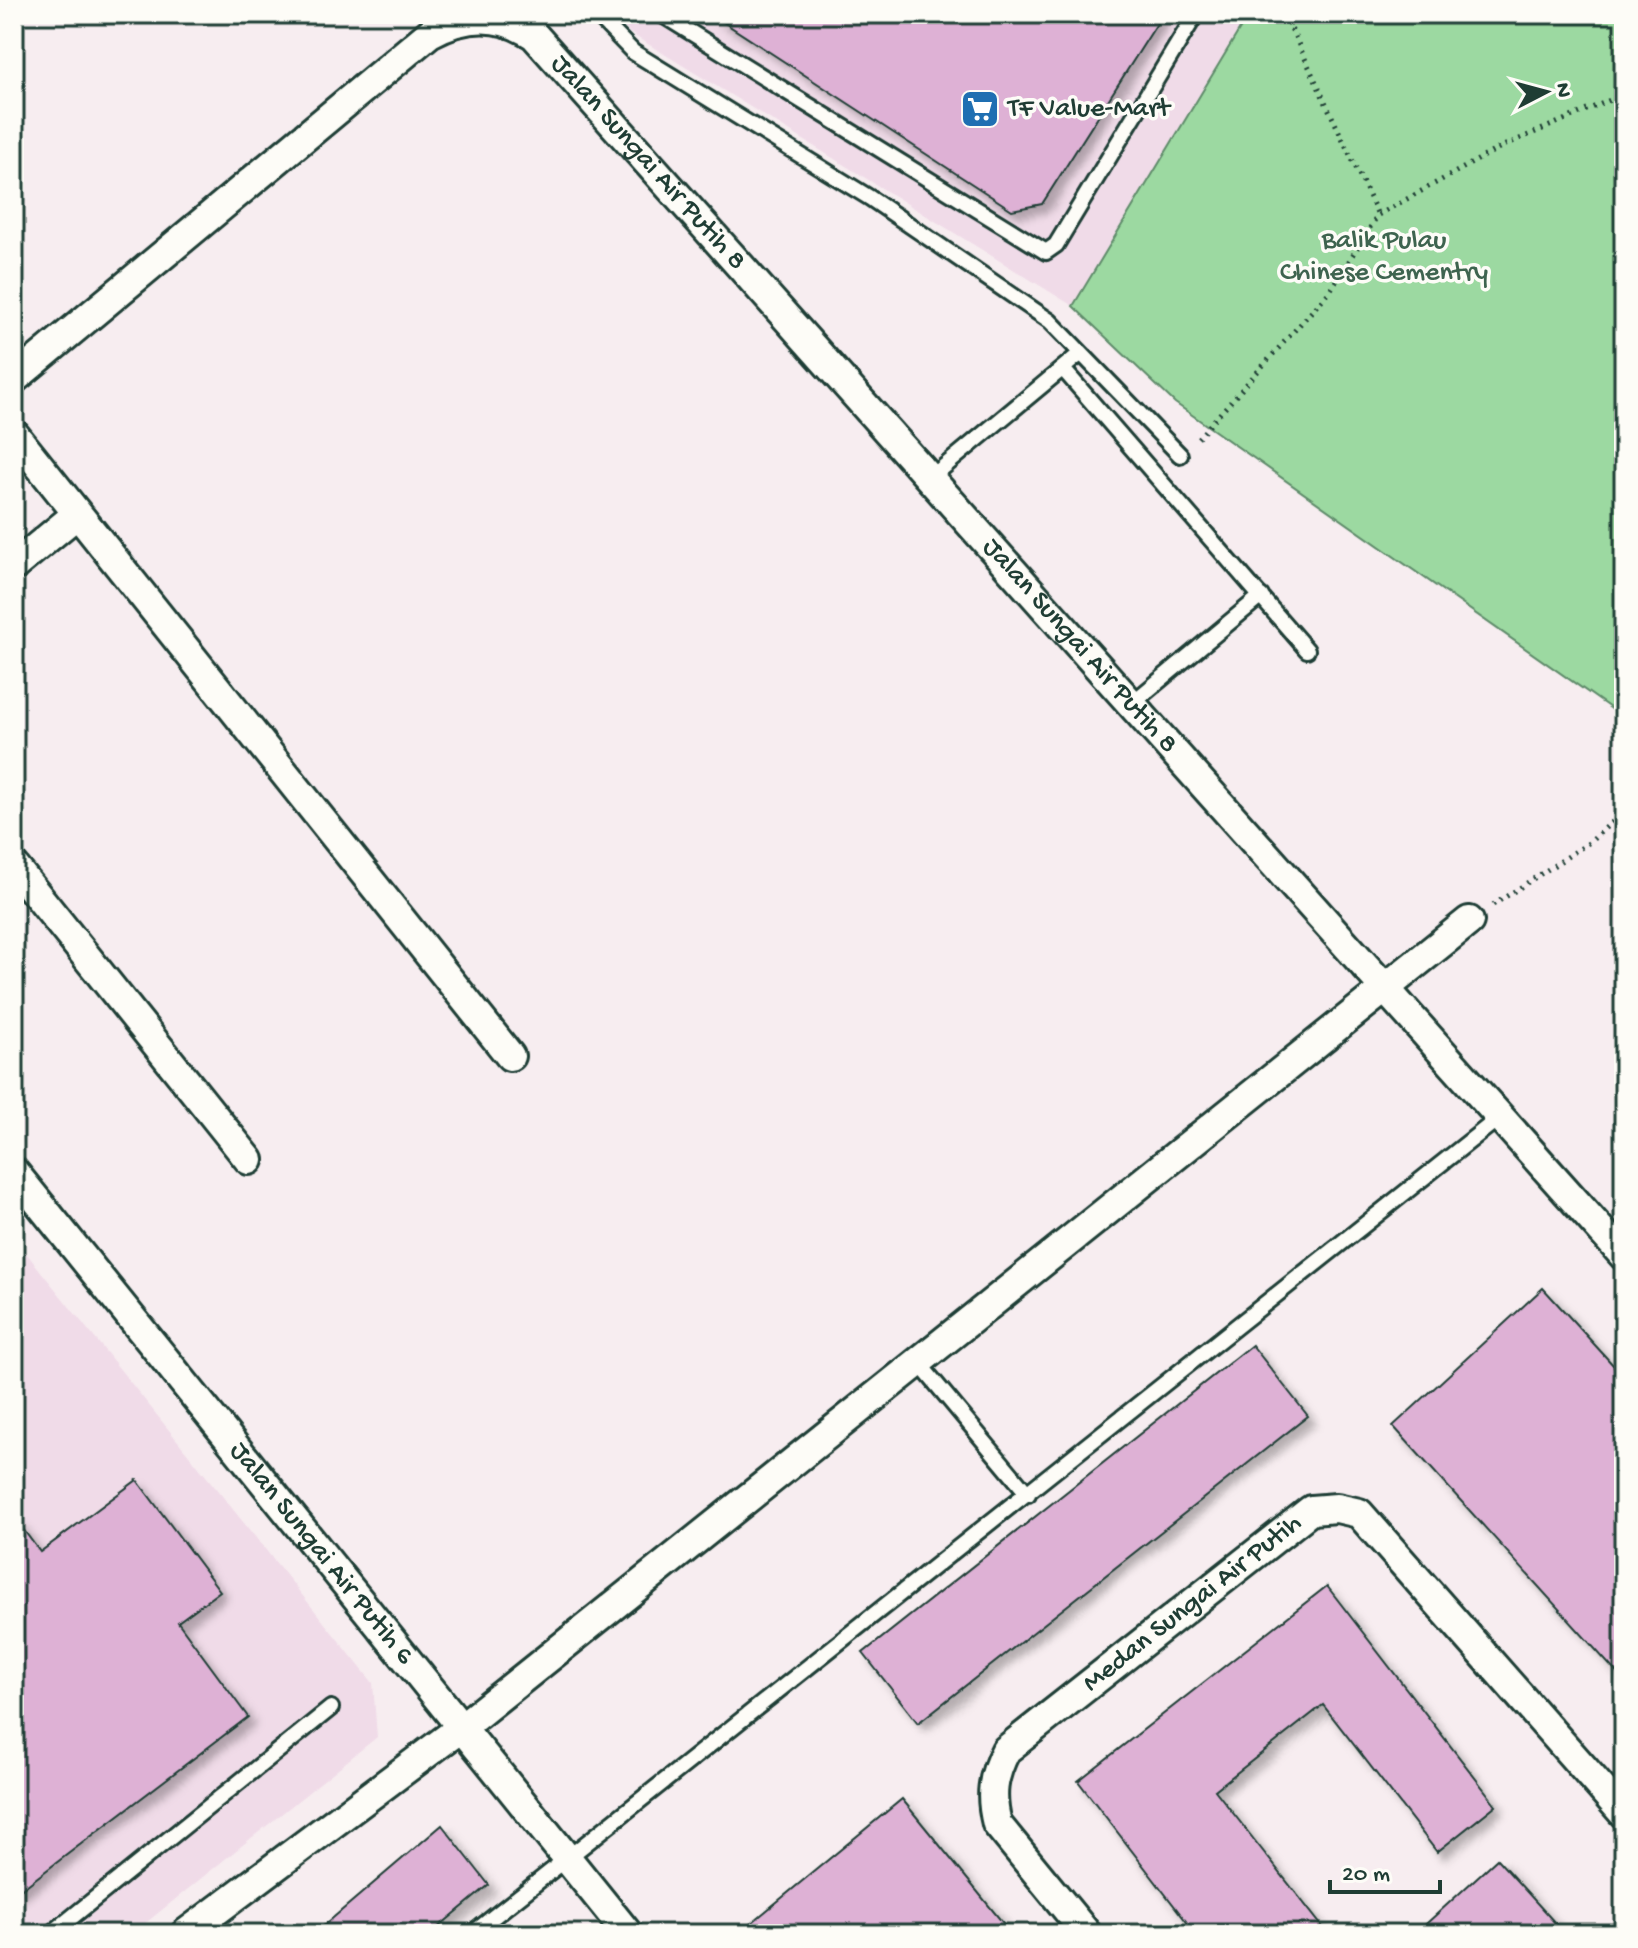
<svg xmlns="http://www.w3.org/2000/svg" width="1638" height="1948" font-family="'Gochi Hand',sans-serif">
	<defs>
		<filter id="shadow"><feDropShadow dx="7" dy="7" stdDeviation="4" flood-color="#0004"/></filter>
	</defs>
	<rect width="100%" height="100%" fill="#f7edf0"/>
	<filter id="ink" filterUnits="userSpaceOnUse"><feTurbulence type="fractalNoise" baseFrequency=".0125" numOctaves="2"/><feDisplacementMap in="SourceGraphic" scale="16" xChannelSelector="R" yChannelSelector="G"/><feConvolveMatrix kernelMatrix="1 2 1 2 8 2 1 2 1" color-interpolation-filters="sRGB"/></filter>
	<g filter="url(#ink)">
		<!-- built -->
		<path fill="#f0dbe8" d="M612,14H1249L1073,306L630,33Z
			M14,1238L373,1683L377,1737L132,1934H14Z"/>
		<!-- green -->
		<path fill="#9cd9a1" stroke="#5e8b6a" stroke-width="2" d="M1249,14H1624V700L1616,712L1175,403L1073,306Z"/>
		<!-- building -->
		<path fill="#deb1d5" stroke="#1f3d34" stroke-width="2" filter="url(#shadow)" d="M711,14H1163L1042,204L1012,210Z
			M1543,1288L1624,1377V1681L1393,1426Z
			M1252,1345L1308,1416L918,1723L863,1653Z
			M137,1480L220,1591L178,1622L248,1717L14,1895V1517L40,1552Z
			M1327,1586L1496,1805L1437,1852L1323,1705L1215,1790L1328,1934H1196L1078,1781Z
			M902,1799L1012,1934H738Z
			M442,1825L489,1885L430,1934H314Z
			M1497,1859L1556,1924L1545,1934H1415Z"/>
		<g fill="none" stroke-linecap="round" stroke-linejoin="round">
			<!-- service casing -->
			<g stroke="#1f3d34" stroke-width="20">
				<path id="service" d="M596,14L633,52L870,198L1050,321L1180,455
					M661,14L1046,252L1056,245L1196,14
					M1063,369L1307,650
					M928,480L1081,353
					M1130,705L1261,596
					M918,1362L1028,1494
					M51,1934L331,1708
					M472,1934L1500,1117"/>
			</g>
			<!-- minor casing -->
			<g stroke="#1f3d34" stroke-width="34">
				<g id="minor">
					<path id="s1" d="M14,379L430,33C466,14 500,13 534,35L1624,1256"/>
					<path d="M14,434L510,1056"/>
					<path d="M14,566L77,514"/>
					<path d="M14,866L249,1160"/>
					<path id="s2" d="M14,1172L628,1934"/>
					<path d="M185,1934L462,1727L1469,921"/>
					<path id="s3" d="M1087,1934L997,1824C990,1796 992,1777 1006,1750L1311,1510L1337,1508L1359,1513L1624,1814"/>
				</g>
			</g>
			<!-- path -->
			<path stroke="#1f3d34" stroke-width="5" stroke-dasharray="2 6" stroke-linecap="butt" d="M1291,14L1289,24L1378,215
				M1198,438L1330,291L1378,215L1501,147L1624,94
				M1493,905L1590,842L1624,811"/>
			<!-- service -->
			<use href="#service" stroke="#fdfcf7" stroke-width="14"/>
			<!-- minor -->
			<use href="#minor" stroke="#fdfcf7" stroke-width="28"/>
		</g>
	</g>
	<!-- icons -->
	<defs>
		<g id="supermarket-square" transform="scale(2)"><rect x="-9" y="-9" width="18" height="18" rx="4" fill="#1f6fb2" stroke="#fdfcf7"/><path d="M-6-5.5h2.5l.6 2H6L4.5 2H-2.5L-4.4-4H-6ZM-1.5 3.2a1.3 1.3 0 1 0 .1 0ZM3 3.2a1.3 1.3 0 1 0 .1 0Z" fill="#fff"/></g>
	</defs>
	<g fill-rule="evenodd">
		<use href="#supermarket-square" x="980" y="109"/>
	</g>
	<g text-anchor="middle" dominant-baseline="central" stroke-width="7" stroke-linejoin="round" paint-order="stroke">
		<!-- poi labels -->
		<g font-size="28" fill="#1f3d34" stroke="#fdfcf7" text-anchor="start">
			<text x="1008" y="109">TF Value-Mart</text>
		</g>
		<!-- street labels -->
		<g font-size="28" fill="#1f3d34" stroke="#fdfcf7">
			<text stroke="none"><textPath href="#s1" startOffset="822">Jalan Sungai Air Putih 8</textPath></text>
			<text stroke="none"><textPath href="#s1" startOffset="1470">Jalan Sungai Air Putih 8</textPath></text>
			<text stroke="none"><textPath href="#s2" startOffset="490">Jalan Sungai Air Putih 6</textPath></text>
			<text stroke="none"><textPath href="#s3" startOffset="456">Medan Sungai Air Putih</textPath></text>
		</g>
		<!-- park labels -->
		<g font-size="28" fill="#3e644f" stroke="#fdfcf7">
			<text x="1384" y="241">Balik Pulau<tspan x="1384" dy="32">Chinese Cementry</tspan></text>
		</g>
	</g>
	<!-- margin -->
	<rect width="1638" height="1948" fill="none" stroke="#fdfcf7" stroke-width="48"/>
	<rect x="24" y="24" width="1590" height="1900" fill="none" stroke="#1f3d34" stroke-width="3" filter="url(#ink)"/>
	<!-- north arrow -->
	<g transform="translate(1546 92) rotate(84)" stroke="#fdfcf7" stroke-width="6" paint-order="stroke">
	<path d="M0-6L14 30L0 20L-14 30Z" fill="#1f3d34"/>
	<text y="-12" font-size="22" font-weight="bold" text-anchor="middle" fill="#1f3d34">N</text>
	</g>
	<!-- scale -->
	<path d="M1330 1880v12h110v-12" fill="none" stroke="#1f3d34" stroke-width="4"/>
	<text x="1342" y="1880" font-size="24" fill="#1f3d34" stroke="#fdfcf7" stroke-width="6" paint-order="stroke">20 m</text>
</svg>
